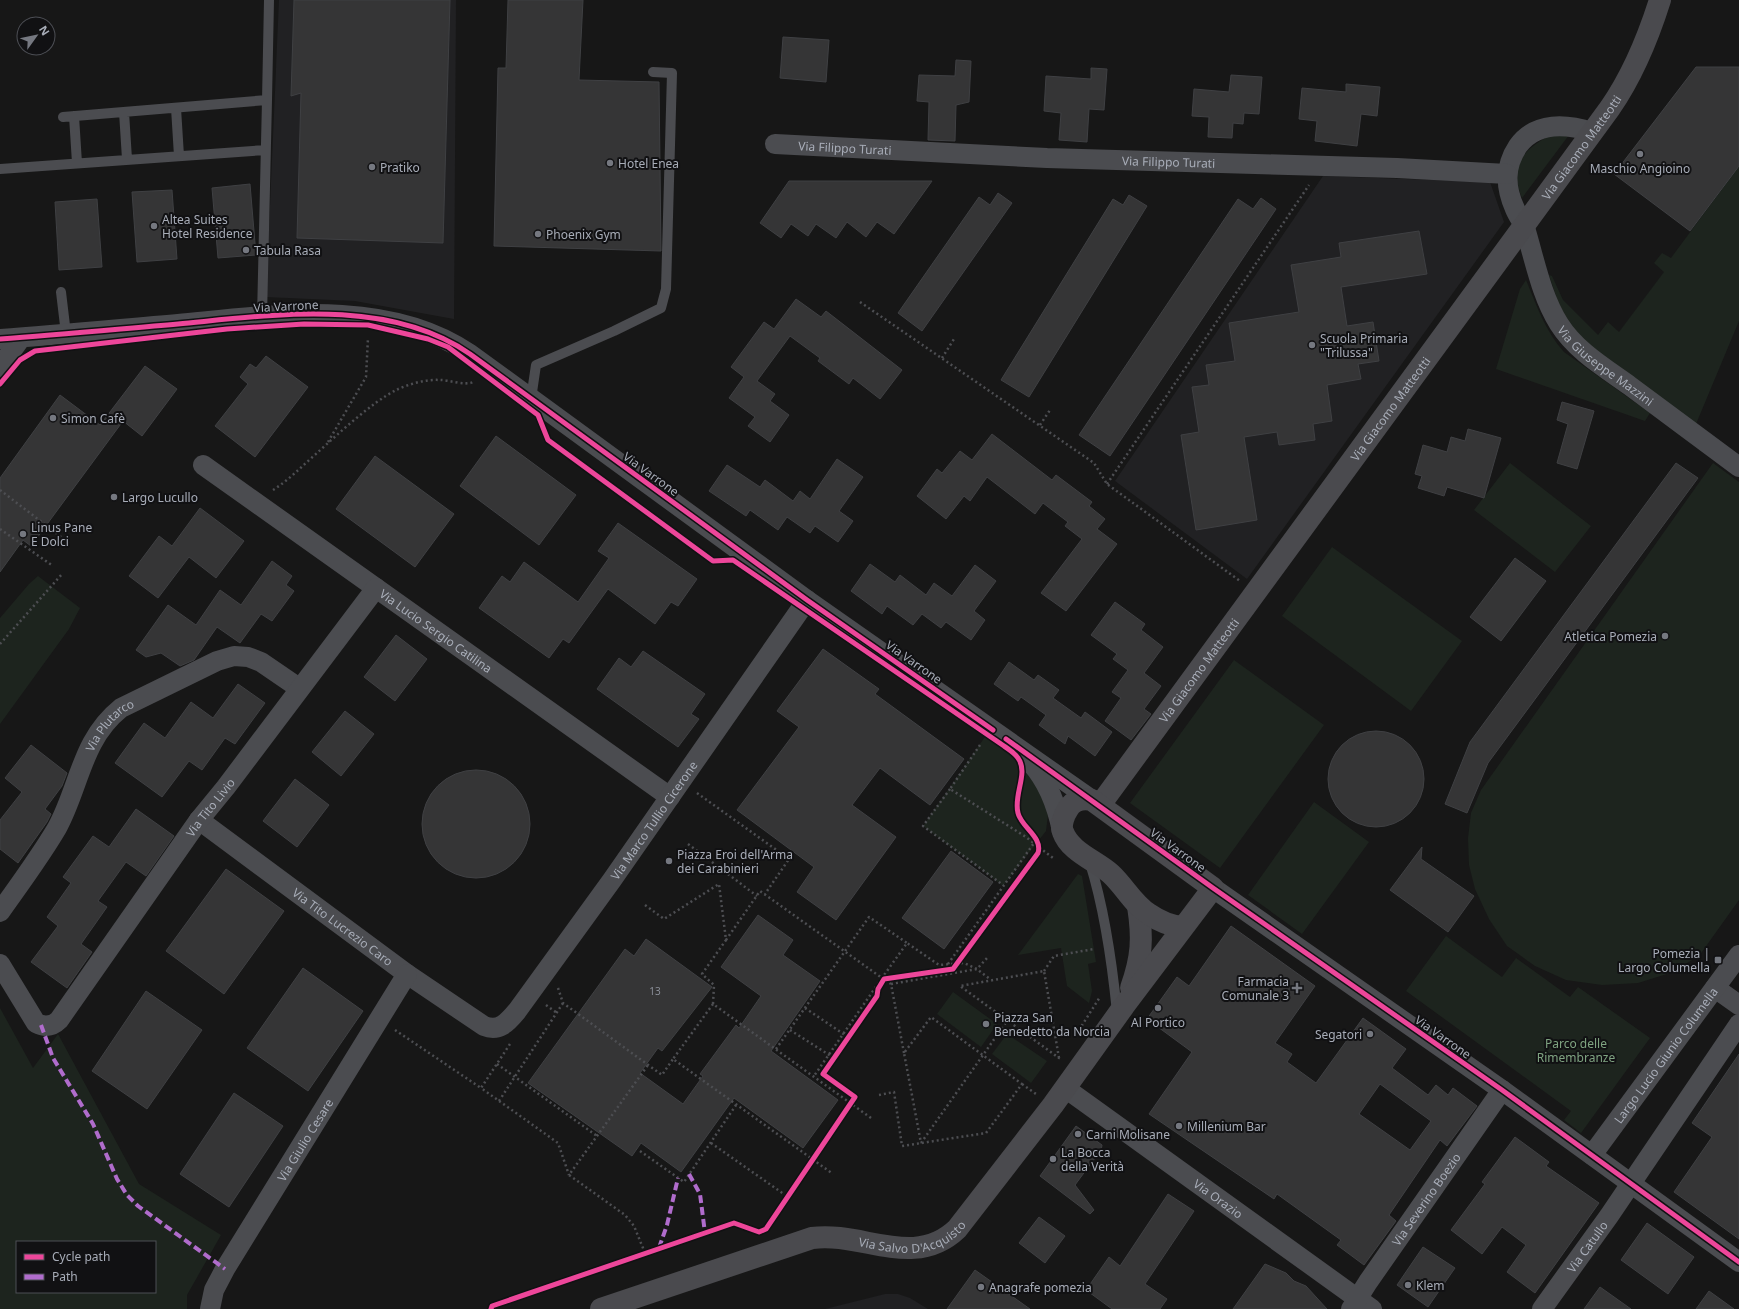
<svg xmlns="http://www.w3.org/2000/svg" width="1739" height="1309" font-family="'Noto Sans',sans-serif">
	<rect width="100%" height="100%" fill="#171717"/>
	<!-- built -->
	<path fill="#212123" d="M279,0H456L454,319L355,301L266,297Z
		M1323,176L1490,182L1504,222L1247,579L1115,481Z
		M885,1294H898L910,1298L928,1309H825Z"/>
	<!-- green -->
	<path fill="#1d241e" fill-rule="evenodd" d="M1551,135H1569L1522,198C1509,166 1523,149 1551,135Z
		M1739,166V321L1696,424L1587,344L1563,317L1549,275L1552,276L1563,300L1598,335L1608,322L1619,332L1664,272L1654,263L1662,253L1671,258Z
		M1526,280C1537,306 1545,331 1564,352L1650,413L1645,421L1496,369L1520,289Z
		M1510,463L1591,526L1555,572L1474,510Z
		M1713,463L1739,482V900L1699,956L1670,973L1638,983L1602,985L1566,980L1535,966L1507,946L1489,919L1475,889L1469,865L1468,838L1471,813L1481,790Z
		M1332,547L1462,641L1411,711L1282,616Z
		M38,576L80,608L69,629L0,724V618L29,584Z
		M1234,660L1324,725L1220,868L1130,803Z
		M987,734L1030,766L1049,806L1046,831L1003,886L923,826Z
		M1314,802L1369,842L1302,934L1248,895Z
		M1078,874L1082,876L1096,962L1088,964L1092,991L1089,1003L1067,986L1061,948L1018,955Z
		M1446,936L1502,977L1516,958L1570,997L1578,987L1650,1038L1581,1133L1564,1120L1571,1111L1406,991Z
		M953,992L997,1024L981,1047L937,1014Z
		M0,1008L33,1068L58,1034L139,1184L221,1235L187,1295V1309H0ZM17,1242H155V1292H17Z
		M1007,1034L1047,1061L1031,1083L992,1054Z"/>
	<!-- building -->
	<path fill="#353536" stroke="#3f4043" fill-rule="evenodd" d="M294,0H450L443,243L297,238L301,93L291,96Z
		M508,0H583L579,80L659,82L661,251L494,246L498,68H506Z
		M783,37L829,40L826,82L780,78Z
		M956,60L971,61L969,102L956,105L955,141L928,140L929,102L917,101L919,75L955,76Z
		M1696,67H1739V166L1690,231L1614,174Z
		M1091,68L1107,69L1104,110L1089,109L1087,142L1059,140L1061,113L1044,111L1046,76L1091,79Z
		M1231,75L1262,77L1259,114L1244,113L1243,124L1233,123L1232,138L1208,137L1209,117L1192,116L1194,89L1229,92Z
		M1346,84L1380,87L1377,116L1361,114L1357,146L1315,141L1317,121L1299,119L1302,88L1346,92Z
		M789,181H932L894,234L877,222L866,237L847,222L836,238L816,224L808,236L791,224L781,238L760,223Z
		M250,184L256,255L218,258L212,188Z
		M172,190L177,259L137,262L132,192Z
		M998,193L1012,203L922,331L898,313L979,197L990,205Z
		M1129,195L1147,206L1029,397L1001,380L1113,199L1123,205Z
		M1261,198L1276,209L1110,456L1079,435L1238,199L1253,209Z
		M97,199L102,267L59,270L55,202Z
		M1419,231L1427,274L1341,287L1347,326L1373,322L1379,361L1358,364L1361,379L1327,385L1332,421L1313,424L1315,440L1279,445L1277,432L1244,437L1257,520L1196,530L1181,435L1199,432L1192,387L1209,385L1206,365L1235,361L1229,323L1299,312L1291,265L1341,257L1339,243Z
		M796,299L821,317L826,311L902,370L880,399L853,378L849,384L818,361L820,358L790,336L757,381L775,394L770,401L789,415L770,442L748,426L755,417L729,398L744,377L731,367L764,322L774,329Z
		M266,356L308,387L255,457L215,426L248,384L240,377L250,364L256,368Z
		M145,366L177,389L142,436L123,421L31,546L23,540L0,572V478L60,395L100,425Z
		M1562,402L1594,411L1577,469L1557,463L1568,424L1557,420Z
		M1468,429L1501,438L1484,498L1447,487L1444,496L1418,488L1422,476L1415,474L1423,445L1447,452L1451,437L1465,441Z
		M992,434L1052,480L1056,475L1092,502L1089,506L1105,519L1097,529L1117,544L1066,611L1041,593L1082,539L1065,526L1068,522L1043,503L1035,514L987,477L970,501L964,496L946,519L917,496L937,469L942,473L960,451L972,460Z
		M496,436L576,495L539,545L460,486Z
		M375,456L454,514L415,567L336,509Z
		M837,459L863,477L839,511L853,521L838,542L815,526L810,533L787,517L778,530L750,510L746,516L709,491L727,465L760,487L765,480L793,501L800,491L810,499Z
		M1676,463L1698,478L1488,763L1467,813L1445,804L1470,742Z
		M200,508L244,541L216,578L189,557L158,598L129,576L159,536L172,546Z
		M618,523L697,579L678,606L671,602L655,624L608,589L569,643L563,639L549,658L479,608L502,576L510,582L524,562L578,602L609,558L598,551Z
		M1515,558L1546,581L1501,641L1470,617Z
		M272,561L292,576L286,585L294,591L272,621L261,614L240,643L217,627L194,660L180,666L161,653L146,657L136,650L168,605L196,625L220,590L241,605Z
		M870,564L895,582L900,575L926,595L934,583L952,596L975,565L996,581L974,611L985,620L971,640L946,622L941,628L922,614L913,625L887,606L882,614L851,591Z
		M1115,602L1145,624L1141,630L1163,647L1144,673L1161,686L1144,709L1151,714L1131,740L1105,721L1121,698L1112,692L1128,670L1113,659L1117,654L1091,635Z
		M396,635L427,659L395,701L364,677Z
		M823,649L879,689L875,694L964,759L930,805L880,768L852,805L896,837L836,920L797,892L814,867L737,810L799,727L777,711Z
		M643,651L705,694L691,714L699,719L678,747L597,689L619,658L631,667Z
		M1009,662L1034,680L1038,675L1059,690L1053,698L1081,718L1085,712L1112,732L1095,756L1068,736L1065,744L1039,725L1046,715L1021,697L1018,701L994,684Z
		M238,684L265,703L235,744L225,738L202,770L189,761L162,797L115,763L144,723L165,738L191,702L213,718Z
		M345,711L374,734L341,776L312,752Z
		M1328 779a48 48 0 1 1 96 0a48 48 0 1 1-96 0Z
		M31,745L67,773L62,786L45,809L51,814L47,822L18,863L0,849V820L22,792L5,778Z
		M422 824a54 54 0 1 1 108 0a54 54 0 1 1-108 0Z
		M295,779L329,805L297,847L263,821Z
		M136,809L174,836L146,876L126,862L98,901L107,907L81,944L92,952L67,988L31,962L58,926L47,917L71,883L63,877L93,836L109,847Z
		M1422,847L1421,859L1474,896L1448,932L1390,890Z
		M951,851L993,882L944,949L902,918Z
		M226,869L284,911L224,994L166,951Z
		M758,915L793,940L783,955L820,981L771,1051L838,1100L803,1148L734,1098L681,1172L641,1143L632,1156L528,1083L625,949L634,956L646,939L712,987L662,1051L658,1048L640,1073L683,1104L703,1076L700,1074L736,1025L739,1028L761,996L721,967Z
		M1231,926L1315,986L1275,1043L1292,1054L1287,1062L1316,1083L1363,1018L1406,1049L1392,1068L1428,1095L1436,1085L1448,1095L1453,1088L1477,1106L1447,1146L1440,1140L1389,1215L1396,1221L1364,1265L1337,1245L1341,1240L1277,1194L1274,1199L1149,1114L1192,1052L1147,1019L1177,977L1189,986ZM1380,1084L1431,1121L1410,1150L1359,1114Z
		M303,968L363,1011L308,1091L247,1048Z
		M146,991L202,1030L147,1109L92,1071Z
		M1739,1054V1239L1674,1192L1712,1137L1692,1123Z
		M234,1093L283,1126L229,1207L180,1174Z
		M1076,1126L1102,1145L1100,1157L1095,1158L1075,1185L1094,1210L1090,1214L1040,1176Z
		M1515,1137L1549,1162L1546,1166L1599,1203L1535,1293L1507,1272L1526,1245L1502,1227L1482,1254L1451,1230L1485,1184L1482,1182Z
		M1168,1194L1194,1211L1145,1284L1167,1299L1160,1309H1112L1086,1290L1109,1257L1120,1266Z
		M1039,1217L1065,1236L1045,1263L1019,1243Z
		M1647,1223L1694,1257L1668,1294L1621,1260Z
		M1423,1247L1455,1268L1428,1307L1397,1285Z
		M1265,1264L1286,1273L1294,1281L1306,1286L1327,1309H1233Z
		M975,1270L1030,1309H947Z
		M1600,1287L1631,1309H1584Z
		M1709,1291L1734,1309H1696Z"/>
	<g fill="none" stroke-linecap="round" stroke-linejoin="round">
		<!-- path -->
		<path stroke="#4d4e52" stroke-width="2.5" stroke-dasharray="2 3" stroke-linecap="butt" d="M860,302L1094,463L1107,484L1240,581
			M942,358L954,339
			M1040,425L1050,410
			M328,442L366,377L368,338
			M1107,484L1309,185
			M0,490L69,543
			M273,490C289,480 302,466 317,453C338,434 371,403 396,390C409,384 426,379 440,380C450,380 465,386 473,382
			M0,529L53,566
			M0,644L63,573
			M980,745L950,789L1026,837L1053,858
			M950,789L923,826L1003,885
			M697,793L789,859L765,894
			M688,844L757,896
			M645,905L664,919L719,884L726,940L702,974L714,985L713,1004L871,1118
			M726,940L760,891L882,978L814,1076
			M948,964L1034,843
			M1044,971L1054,956L1094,949
			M891,984L977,969L991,980
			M558,988L563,1003L662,1075L673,1059
			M713,1004L673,1059L833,1174
			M546,1005L557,1013
			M805,1008L848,1037
			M395,1030L481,1088
			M790,1030L834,1058
			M1079,1030L1100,997
			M510,1044L481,1088L558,1143L569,1175
			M776,1049L869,917L907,943
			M904,1053L891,984L882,978L907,943L939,965L964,963L977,969L987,958
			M1059,1058L1044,971L960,986L1059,1058L1061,1059
			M497,1064L597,1136
			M1022,1084L1036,1094
			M879,1095L894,1092L902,1146L986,1133L1022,1084L931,1017L904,1053L921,1143
			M499,1101L563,1003
			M711,1143L788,1197
			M921,1143L1007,1021
			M640,1151L684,1182L736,1105
			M645,1253L634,1226L625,1215L569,1175L648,1065"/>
		<!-- lane -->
		<path stroke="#4b4c50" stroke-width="10" d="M176,108L179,156
			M124,112L127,159
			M74,116L77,163
			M63,117L267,100L269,0
			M0,169L265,150
			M61,292L66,334
			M262,317L267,100
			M531,399L536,365L614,331L661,308L666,289L672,73L653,72
			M1090,863C1105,911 1112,962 1117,1012"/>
		<!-- street -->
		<g stroke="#4b4c50" stroke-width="20">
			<path id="s1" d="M1592,132C1567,124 1536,121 1518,146C1504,167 1505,187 1515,209C1518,216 1522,221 1525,228C1535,261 1541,295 1559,324C1576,351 1605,368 1630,386C1666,413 1703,440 1739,467"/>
			<path id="s2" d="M775,144L1047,158L1397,168L1507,174"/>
			<path d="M0,339C59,335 119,329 178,324C273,315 387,297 470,354L807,600L1092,800"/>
			<path d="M0,367L21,338"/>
			<path id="s3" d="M203,465L670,797"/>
			<path d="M1031,763C1049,783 1057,806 1062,831"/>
			<path id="s4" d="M199,820L407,974L484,1026C499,1032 507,1023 517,1011L612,880L807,600"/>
			<path d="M1213,888L1502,1090L1739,1262"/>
			<path id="s5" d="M0,912C19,885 40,857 57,828C80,786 81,740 121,708L217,661L234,656L248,657L261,662L299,688"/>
			<path id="s6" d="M0,964L36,1023C44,1027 52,1027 59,1020L199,820L226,787L376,588"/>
			<path d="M1715,988L1739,1005"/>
			<path id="s7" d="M1065,1088L1372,1309"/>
			<path id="s8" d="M1592,1155L1739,955"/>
			<path id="s9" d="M210,1309L214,1290L225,1269L407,974"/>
			<path id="s10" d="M1351,1309L1368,1282L1502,1090"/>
			<path id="s11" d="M1542,1309L1609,1216L1739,1024"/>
		</g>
		<!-- secondary -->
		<g stroke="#4a4a4e" stroke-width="22">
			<path id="s12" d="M1100,805L1610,108C1633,75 1648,38 1660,0"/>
			<path d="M1131,988C1142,957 1143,938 1138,906"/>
			<path id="s13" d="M601,1309L812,1238C862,1231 914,1270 957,1229L1053,1105L1124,1006L1213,888L1092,800C1082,798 1073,800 1068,809C1064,815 1060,825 1063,832C1070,852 1097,861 1111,874C1125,887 1133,904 1149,914C1159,921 1170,926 1183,927"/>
		</g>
		<!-- quiet -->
		<path stroke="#b06ccc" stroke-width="4" stroke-dasharray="8 4" stroke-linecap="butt" d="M41,1025L53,1058L93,1124L117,1179L127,1195L138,1206L225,1269
			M689,1174L700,1194L705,1233
			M659,1248L667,1225L678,1178"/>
		<!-- cycleway casing -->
		<g stroke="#111113" stroke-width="8">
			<path id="cycleway" d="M0,339C59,335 119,329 178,324C273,315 387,297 470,354L807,600L993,730
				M0,384L20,360L35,351L227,329L304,324L368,325L428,339L448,347L538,415L548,440L713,561L733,560L1004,746C1008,749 1015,753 1018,758C1029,773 1013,795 1018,813C1021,827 1043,837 1038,853L953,969L884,979L878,989L877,996L823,1074L855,1097L766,1229L759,1232L734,1223L492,1306L491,1309
				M1006,739L1213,888L1502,1090L1739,1262"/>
		</g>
		<!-- cycleway -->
		<use href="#cycleway" stroke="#ed469a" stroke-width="5"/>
	</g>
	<!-- markers -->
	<g fill="#757880" stroke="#111113" stroke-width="1.5">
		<circle cx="1640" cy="154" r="4"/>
		<circle cx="610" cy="163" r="4"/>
		<circle cx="372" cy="167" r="4"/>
		<circle cx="154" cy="226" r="4"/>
		<circle cx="538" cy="234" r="4"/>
		<circle cx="246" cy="250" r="4"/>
		<circle cx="1312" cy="345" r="4"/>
		<circle cx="53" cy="418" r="4"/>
		<circle cx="114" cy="497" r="4"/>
		<circle cx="23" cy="534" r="4"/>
		<circle cx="1665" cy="636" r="4"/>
		<circle cx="669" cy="861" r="4"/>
		<rect x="1714" y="956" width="8" height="8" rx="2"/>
		<path d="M1295 982h4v4h4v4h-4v4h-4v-4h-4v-4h4z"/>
		<circle cx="1158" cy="1008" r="4"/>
		<circle cx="986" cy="1024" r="4"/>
		<circle cx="1370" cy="1034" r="4"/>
		<circle cx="1179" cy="1126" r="4"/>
		<circle cx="1078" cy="1134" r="4"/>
		<circle cx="1053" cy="1159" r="4"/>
		<circle cx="1408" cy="1285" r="4"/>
		<circle cx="981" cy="1287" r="4"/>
	</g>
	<g text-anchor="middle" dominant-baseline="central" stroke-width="4" stroke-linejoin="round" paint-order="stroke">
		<!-- number labels -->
		<g font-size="10" fill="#8b8f98">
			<text x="655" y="991">13</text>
		</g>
		<!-- street labels -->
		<g font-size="12" fill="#a8adb8" stroke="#111113">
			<text stroke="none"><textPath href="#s12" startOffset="815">Via Giacomo Matteotti</textPath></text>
			<text stroke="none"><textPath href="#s2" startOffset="70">Via Filippo Turati</textPath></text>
			<text stroke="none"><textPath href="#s2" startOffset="394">Via Filippo Turati</textPath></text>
			<text transform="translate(286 306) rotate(-3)">Via Varrone</text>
			<text stroke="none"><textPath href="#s1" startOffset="334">Via Giuseppe Mazzini</textPath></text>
			<text stroke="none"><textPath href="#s12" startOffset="491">Via Giacomo Matteotti</textPath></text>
			<text transform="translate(651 474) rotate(36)">Via Varrone</text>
			<text stroke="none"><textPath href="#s3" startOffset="286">Via Lucio Sergio Catilina</textPath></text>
			<text transform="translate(914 662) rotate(35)">Via Varrone</text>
			<text stroke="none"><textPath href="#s12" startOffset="167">Via Giacomo Matteotti</textPath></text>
			<text stroke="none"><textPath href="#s5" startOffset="219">Via Plutarco</textPath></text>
			<text stroke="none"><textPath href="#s6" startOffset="355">Via Tito Livio</textPath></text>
			<text stroke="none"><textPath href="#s4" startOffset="626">Via Marco Tullio Cicerone</textPath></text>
			<text transform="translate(1178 850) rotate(36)">Via Varrone</text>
			<text stroke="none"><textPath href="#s4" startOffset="179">Via Tito Lucrezio Caro</textPath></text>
			<text transform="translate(1443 1037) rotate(35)">Via Varrone</text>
			<text stroke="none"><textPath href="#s8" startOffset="124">Largo Lucio Giunio Columella</textPath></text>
			<text stroke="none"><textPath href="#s9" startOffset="195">Via Giulio Cesare</textPath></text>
			<text stroke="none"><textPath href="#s7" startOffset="189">Via Orazio</textPath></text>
			<text stroke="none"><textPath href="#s10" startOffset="133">Via Severino Boezio</textPath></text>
			<text stroke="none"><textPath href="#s13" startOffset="326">Via Salvo D'Acquisto</textPath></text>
			<text stroke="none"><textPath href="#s11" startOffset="77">Via Catullo</textPath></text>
		</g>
		<!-- poi labels -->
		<g font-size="12" fill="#a8adb8" stroke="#111113" text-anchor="start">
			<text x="618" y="163">Hotel Enea</text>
			<text x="380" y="167">Pratiko</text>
			<text x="1640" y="168" text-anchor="middle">Maschio Angioino</text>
			<text x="162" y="219">Altea Suites<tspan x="162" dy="14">Hotel Residence</tspan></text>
			<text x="546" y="234">Phoenix Gym</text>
			<text x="254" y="250">Tabula Rasa</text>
			<text x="1320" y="338">Scuola Primaria<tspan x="1320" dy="14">"Trilussa"</tspan></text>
			<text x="61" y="418">Simon Cafè</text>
			<text x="122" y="497">Largo Lucullo</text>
			<text x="31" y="527">Linus Pane<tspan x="31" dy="14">E Dolci</tspan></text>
			<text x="1657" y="636" text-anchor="end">Atletica Pomezia</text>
			<text x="677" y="854">Piazza Eroi dell'Arma<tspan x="677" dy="14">dei Carabinieri</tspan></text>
			<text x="1710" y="953" text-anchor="end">Pomezia |<tspan x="1710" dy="14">Largo Columella</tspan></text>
			<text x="1289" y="981" text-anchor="end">Farmacia<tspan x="1289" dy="14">Comunale 3</tspan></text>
			<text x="994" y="1017">Piazza San<tspan x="994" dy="14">Benedetto da Norcia</tspan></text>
			<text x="1158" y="1022" text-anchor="middle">Al Portico</text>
			<text x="1362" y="1034" text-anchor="end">Segatori</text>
			<text x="1187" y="1126">Millenium Bar</text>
			<text x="1086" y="1134">Carni Molisane</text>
			<text x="1061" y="1152">La Bocca<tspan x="1061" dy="14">della Verità</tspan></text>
			<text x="1416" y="1285">Klem</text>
			<text x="989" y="1287">Anagrafe pomezia</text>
		</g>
		<!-- park labels -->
		<g font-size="12" fill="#7fa381" stroke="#111113">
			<text x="1576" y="1043">Parco delle<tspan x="1576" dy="14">Rimembranze</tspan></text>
		</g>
	</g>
	<!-- legend -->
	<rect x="16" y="1241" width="140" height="52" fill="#111113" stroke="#4d4f55"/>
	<rect x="24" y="1254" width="20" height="6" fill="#ed469a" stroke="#4d4f55"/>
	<text x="52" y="1261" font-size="12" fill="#a8adb8">Cycle path</text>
	<rect x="24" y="1274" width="20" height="6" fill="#b06ccc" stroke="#4d4f55"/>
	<text x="52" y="1281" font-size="12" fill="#a8adb8">Path</text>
	<!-- north arrow -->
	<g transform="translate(36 36) rotate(57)"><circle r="19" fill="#111113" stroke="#4d4f55"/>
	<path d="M0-3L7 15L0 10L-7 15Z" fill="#757880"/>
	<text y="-6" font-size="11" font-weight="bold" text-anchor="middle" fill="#a8adb8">N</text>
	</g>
</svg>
